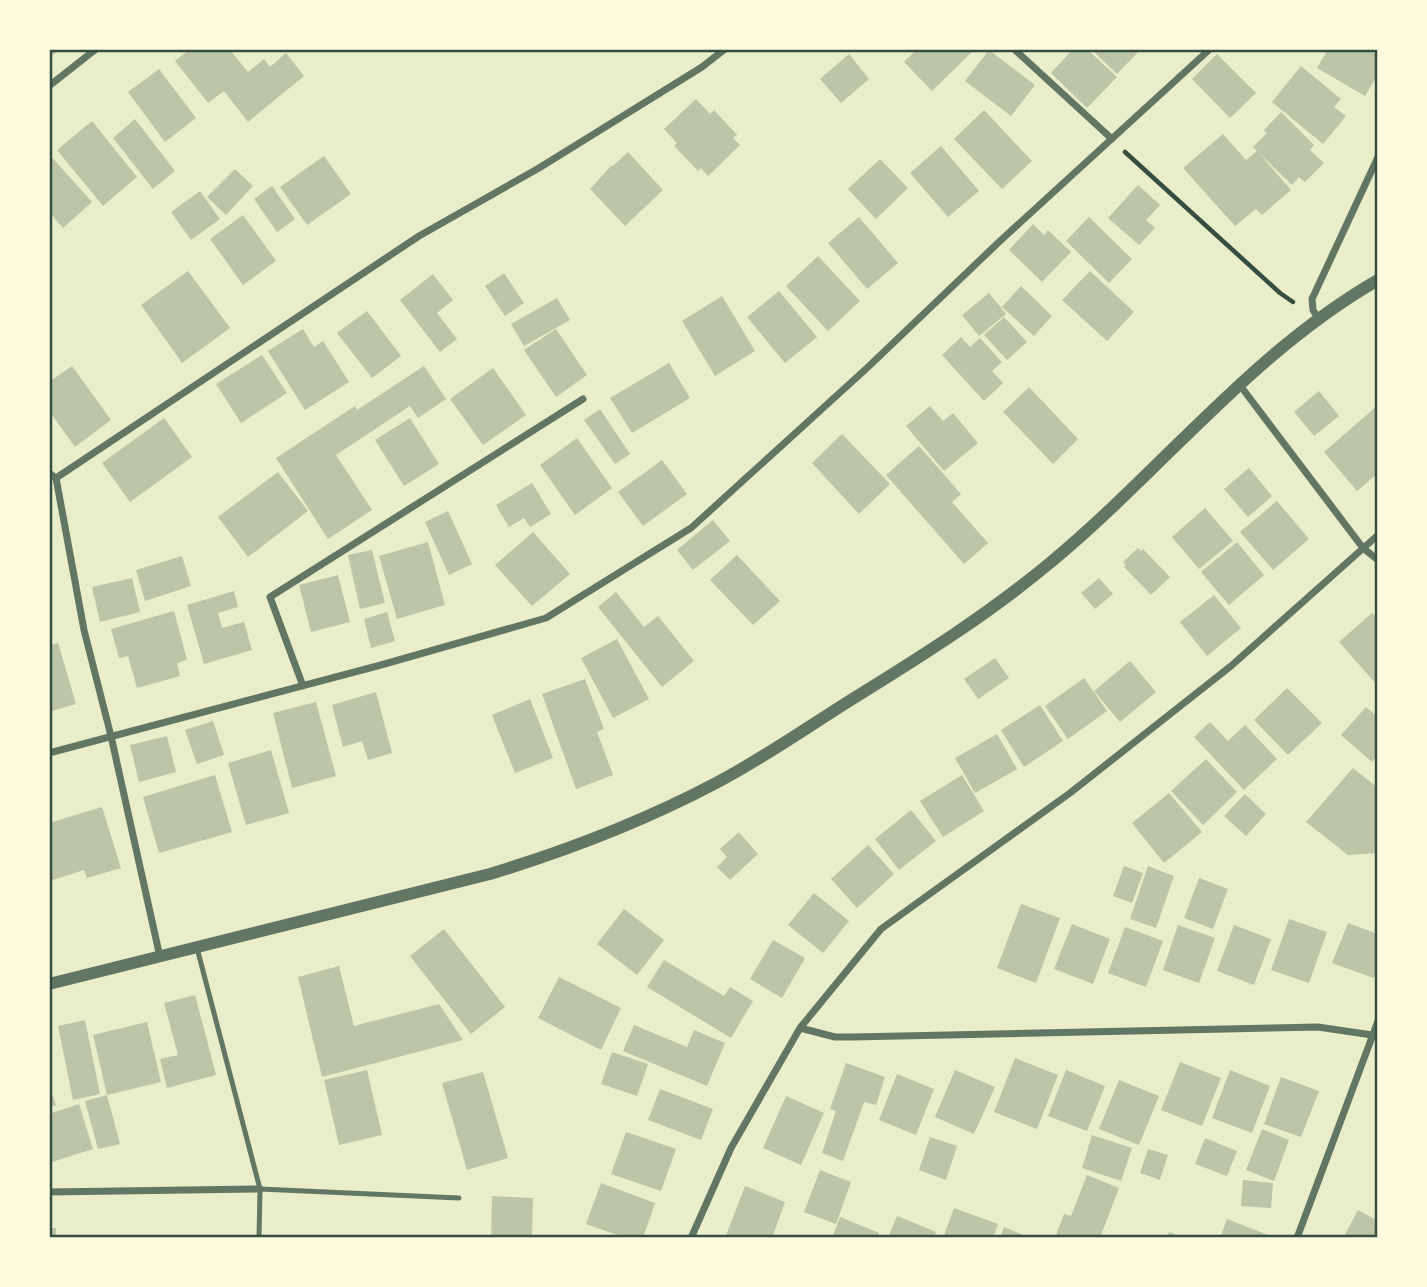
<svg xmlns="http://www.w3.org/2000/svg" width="1427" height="1287" font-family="Raleway,sans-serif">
	<rect width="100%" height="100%" fill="#e9edc9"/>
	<!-- building -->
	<path fill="#bcc5a7" d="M49,49H55L57,52L49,58Z
		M190,49H229L248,72L264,59L270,67L286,53L304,76L248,122L224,91L208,103L175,61Z
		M917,49H975L932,91L904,62Z
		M1073,49H1087L1117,77L1087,108L1051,73Z
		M1091,49H1141L1117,74Z
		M1328,49H1370L1378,54V74L1365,96L1317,68Z
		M989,50L1035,85L1011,116L965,81Z
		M849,54L869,79L841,103L820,79Z
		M1217,54L1256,93L1230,118L1192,79Z
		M1301,66L1341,99L1334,107L1346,116L1323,144L1272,102Z
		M159,69L196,118L165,142L128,92Z
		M696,99L710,114L714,110L737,135L733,138L740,145L708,176L701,168L698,171L674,146L677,143L664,129Z
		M984,110L1032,161L1002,189L954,139Z
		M1281,112L1314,145L1310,150L1324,163L1305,182L1299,177L1292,185L1259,153L1291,190L1262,215L1256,209L1235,226L1183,168L1223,134L1246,160L1257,151L1253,147L1267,133L1264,130Z
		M135,119L175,171L153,189L113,138Z
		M92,121L137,177L103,206L57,150Z
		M941,146L979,191L948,217L910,173Z
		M628,152L663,190L625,226L590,189L612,165L613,166Z
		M49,154L92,202L63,228L49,212Z
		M324,156L351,194L307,225L280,187Z
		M880,159L908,188L876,219L848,189Z
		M235,169L253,186L226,215L207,197Z
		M1138,185L1160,205L1146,220L1155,228L1139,245L1108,218Z
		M272,186L295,219L277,232L254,199Z
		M200,191L220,219L191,240L171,212Z
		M243,215L276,261L243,285L210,239Z
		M859,217L898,263L867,289L828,243Z
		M1089,217L1132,259L1109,283L1066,241Z
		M1033,224L1044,235L1048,230L1071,252L1042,282L1009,250Z
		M818,256L860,301L828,331L786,286Z
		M188,271L230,328L182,363L141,305Z
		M1090,271L1134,312L1107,341L1062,300Z
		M504,273L524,303L505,316L485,286Z
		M433,274L453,300L437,313L457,339L440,352L400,300Z
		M1021,286L1052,316L1034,336L1002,307Z
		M779,291L817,337L785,363L747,317Z
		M989,293L1006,314L979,336L962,315Z
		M722,296L755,351L715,376L682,321Z
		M557,298L570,320L524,346L511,324Z
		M367,311L401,356L372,378L337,333Z
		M1004,317L1027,342L1007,360L984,335Z
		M303,329L314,347L323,341L349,382L305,410L268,351Z
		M556,329L587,375L556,397L524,350Z
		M961,337L970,347L980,338L1002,362L992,371L1003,383L984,401L942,355Z
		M262,355L287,393L241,423L216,384Z
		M669,363L690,398L632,433L610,398Z
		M72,366L111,420L75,447L49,411V382Z
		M424,366L446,399L418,418L410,406L336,455L372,510L328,539L276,458L355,406L357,410Z
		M493,368L526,415L483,445L450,399Z
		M1029,387L1078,439L1053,464L1003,412Z
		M1319,391L1339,416L1314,436L1294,412Z
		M1378,405V473L1357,491L1324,452Z
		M930,406L943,421L953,413L978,443L944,471L906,426Z
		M600,409L630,454L615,464L584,420Z
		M164,418L192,457L130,502L102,463Z
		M410,418L439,464L404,486L375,440Z
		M842,434L890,484L859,514L812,463Z
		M577,438L612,488L575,515L540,465Z
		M919,446L961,494L952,502L988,543L964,564L886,475Z
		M662,460L687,494L643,526L618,492Z
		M1249,468L1272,496L1248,517L1224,489Z
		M278,472L308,511L248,557L218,517Z
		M532,483L551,514L530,527L524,518L509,527L496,505Z
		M1277,501L1309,539L1273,570L1240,532Z
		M1205,508L1233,541L1199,569L1172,537Z
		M448,511L472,564L449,575L425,522Z
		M713,520L730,541L693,570L677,550Z
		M533,532L570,574L532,606L495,565Z
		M428,542L445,605L397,619L379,556Z
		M1237,542L1264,575L1229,605L1201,572Z
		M1138,548L1141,551L1143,549L1170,577L1151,595L1124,567L1126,565L1123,562Z
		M372,550L385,603L360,609L348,555Z
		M737,555L780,601L753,625L710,580Z
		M182,556L191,586L145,601L136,570Z
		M338,575L350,622L311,632L299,585Z
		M132,578L140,612L100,622L92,587Z
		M1099,578L1113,594L1095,609L1081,593Z
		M234,591L238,607L218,613L222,628L244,622L252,650L204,664L187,605Z
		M616,592L644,627L658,616L694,661L662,687L598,607Z
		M1214,595L1241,628L1207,656L1180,622Z
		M174,611L187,660L177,663L180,676L137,688L128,656L119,658L111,629Z
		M387,612L395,641L371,648L364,619Z
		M1372,613L1378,619V686L1339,642Z
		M617,639L649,699L613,718L581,658Z
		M58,643L76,704L49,712V646Z
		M995,658L1009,678L978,699L964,679Z
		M1130,661L1156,692L1120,722L1094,691Z
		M1084,678L1107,711L1068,739L1045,706Z
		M585,679L604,729L597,732L613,775L576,789L542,694Z
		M1287,688L1322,723L1288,755L1254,720Z
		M376,692L392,753L368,760L362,741L343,747L332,705Z
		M530,699L553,758L515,773L492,715Z
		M316,702L336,776L292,788L273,713Z
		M1040,705L1063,741L1024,767L1001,730Z
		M1366,707L1378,717V754L1372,762L1341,735Z
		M213,721L224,755L197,764L185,730Z
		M1210,722L1228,741L1245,725L1277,759L1244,790L1194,737Z
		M997,734L1017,769L975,793L955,758Z
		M167,736L176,772L139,782L130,745Z
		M271,750L289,813L246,825L228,763Z
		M1206,759L1237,792L1203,825L1171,791Z
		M1353,768L1378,788V853L1348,855L1306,822Z
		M215,775L232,832L159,853L143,797Z
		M962,775L984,811L943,837L920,801Z
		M1169,793L1202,832L1164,863L1132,823Z
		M1245,794L1266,814L1246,836L1224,816Z
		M102,807L121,868L87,878L84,870L49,881V823Z
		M911,810L936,841L899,870L875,839Z
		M739,832L758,854L730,880L717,867L727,857L720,849Z
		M868,845L894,874L857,908L831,879Z
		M1124,866L1143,873L1132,903L1113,896Z
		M1148,866L1174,876L1156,928L1130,919Z
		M1199,878L1228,889L1213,929L1184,918Z
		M814,893L849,921L823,953L788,925Z
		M1021,904L1060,918L1036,983L997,968Z
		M624,909L664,940L637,975L597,944Z
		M1289,919L1327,932L1309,983L1271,970Z
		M1348,923L1378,934V967L1374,978L1332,963Z
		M1072,924L1110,939L1093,984L1054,969Z
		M1178,925L1215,938L1199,983L1163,970Z
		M1234,925L1271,939L1254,985L1217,971Z
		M1125,927L1163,941L1146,987L1108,973Z
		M444,929L505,1007L471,1034L410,956Z
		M773,940L805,958L782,998L750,979Z
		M664,960L724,996L730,987L753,1001L731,1038L647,987Z
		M339,966L354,1026L439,1004L463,1040L322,1077L298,977Z
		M559,977L621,1008L601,1050L538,1018Z
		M195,995L216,1075L167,1088L160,1059L178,1055L164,1003Z
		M85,1020L100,1094L73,1100L58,1026Z
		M147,1022L161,1082L107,1095L93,1035Z
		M634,1025L687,1047L694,1030L725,1043L707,1086L623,1051Z
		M612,1052L648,1064L637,1096L601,1084Z
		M1015,1058L1058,1075L1037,1129L994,1112Z
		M1180,1062L1221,1078L1202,1126L1161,1110Z
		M846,1063L885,1077L876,1105L864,1102L843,1161L822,1153L836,1111L830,1109Z
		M367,1070L382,1135L339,1145L324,1080Z
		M955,1070L995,1087L974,1134L935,1117Z
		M1066,1070L1105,1086L1087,1131L1048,1116Z
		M1230,1070L1270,1086L1252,1133L1212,1118Z
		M483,1072L508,1158L467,1170L442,1083Z
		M897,1074L934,1089L916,1135L879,1120Z
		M1281,1077L1319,1091L1301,1137L1264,1124Z
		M1119,1080L1159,1096L1139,1145L1099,1129Z
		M49,1085L56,1105L49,1107Z
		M660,1089L713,1109L701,1140L648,1120Z
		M107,1095L120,1144L98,1149L85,1101Z
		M786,1096L824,1113L801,1165L763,1148Z
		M79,1104L93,1149L49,1163V1114Z
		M1262,1129L1289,1140L1274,1181L1246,1170Z
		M626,1132L676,1149L661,1191L611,1174Z
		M1092,1135L1132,1148L1121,1181L1082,1168Z
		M930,1137L957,1146L946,1180L919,1170Z
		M1205,1138L1237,1151L1227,1176L1195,1164Z
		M1148,1149L1168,1155L1160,1180L1140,1173Z
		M820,1170L851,1182L836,1224L804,1212Z
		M1087,1175L1119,1188L1100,1238H1055L1064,1214L1071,1216Z
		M1243,1180L1273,1183L1271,1208L1241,1206Z
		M601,1183L655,1203L643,1238H626L586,1224Z
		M745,1186L785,1202L772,1238H725Z
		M492,1196L533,1198L532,1238H491Z
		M954,1208L998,1224L993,1238H943Z
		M1358,1210L1378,1221V1238H1343Z
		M897,1216L936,1232L934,1238H888Z
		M840,1217L879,1233L877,1238H832Z
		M1227,1219L1268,1235L1266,1238H1220Z
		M1004,1227L1030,1238H1000Z
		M49,1228H56V1238H49Z
		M1169,1232L1184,1238H1167Z"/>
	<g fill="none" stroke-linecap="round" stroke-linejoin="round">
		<!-- path -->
		<path stroke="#344e41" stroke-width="4.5" d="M1125,152L1280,293L1293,302"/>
		<!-- service -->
		<path stroke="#617663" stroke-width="5" d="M197,948L260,1189L259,1238
			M260,1189L459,1198"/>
		<!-- minor -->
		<path stroke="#617663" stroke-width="7" d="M1014,49L1112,139
			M49,86L96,49
			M1318,318L1313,310L1312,299L1378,157
			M1239,384L1363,548L1378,560
			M49,473L56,478L84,630L111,736L160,957
			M56,478L419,236L539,168L702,67L725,49
			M303,686L270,597L583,399
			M49,753L381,665L546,618L691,528L867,368L1000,241L1210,49
			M800,1028L835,1037H853L1318,1027L1372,1035
			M49,1192L260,1189
			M691,1238L731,1148L800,1028L881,929L1070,793L1231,666L1378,535
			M1297,1238L1378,1021"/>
		<!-- tertiary -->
		<path stroke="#617663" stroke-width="12" d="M49,984L490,874C569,850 644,821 716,783C764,758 809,726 854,698C922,656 990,613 1051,562C1162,470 1251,353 1378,280"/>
	</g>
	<!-- border -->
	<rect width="1427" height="1287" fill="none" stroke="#fefae0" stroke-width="102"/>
	<rect x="51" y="51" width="1325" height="1185" fill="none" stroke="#344e41" stroke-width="2.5"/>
</svg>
